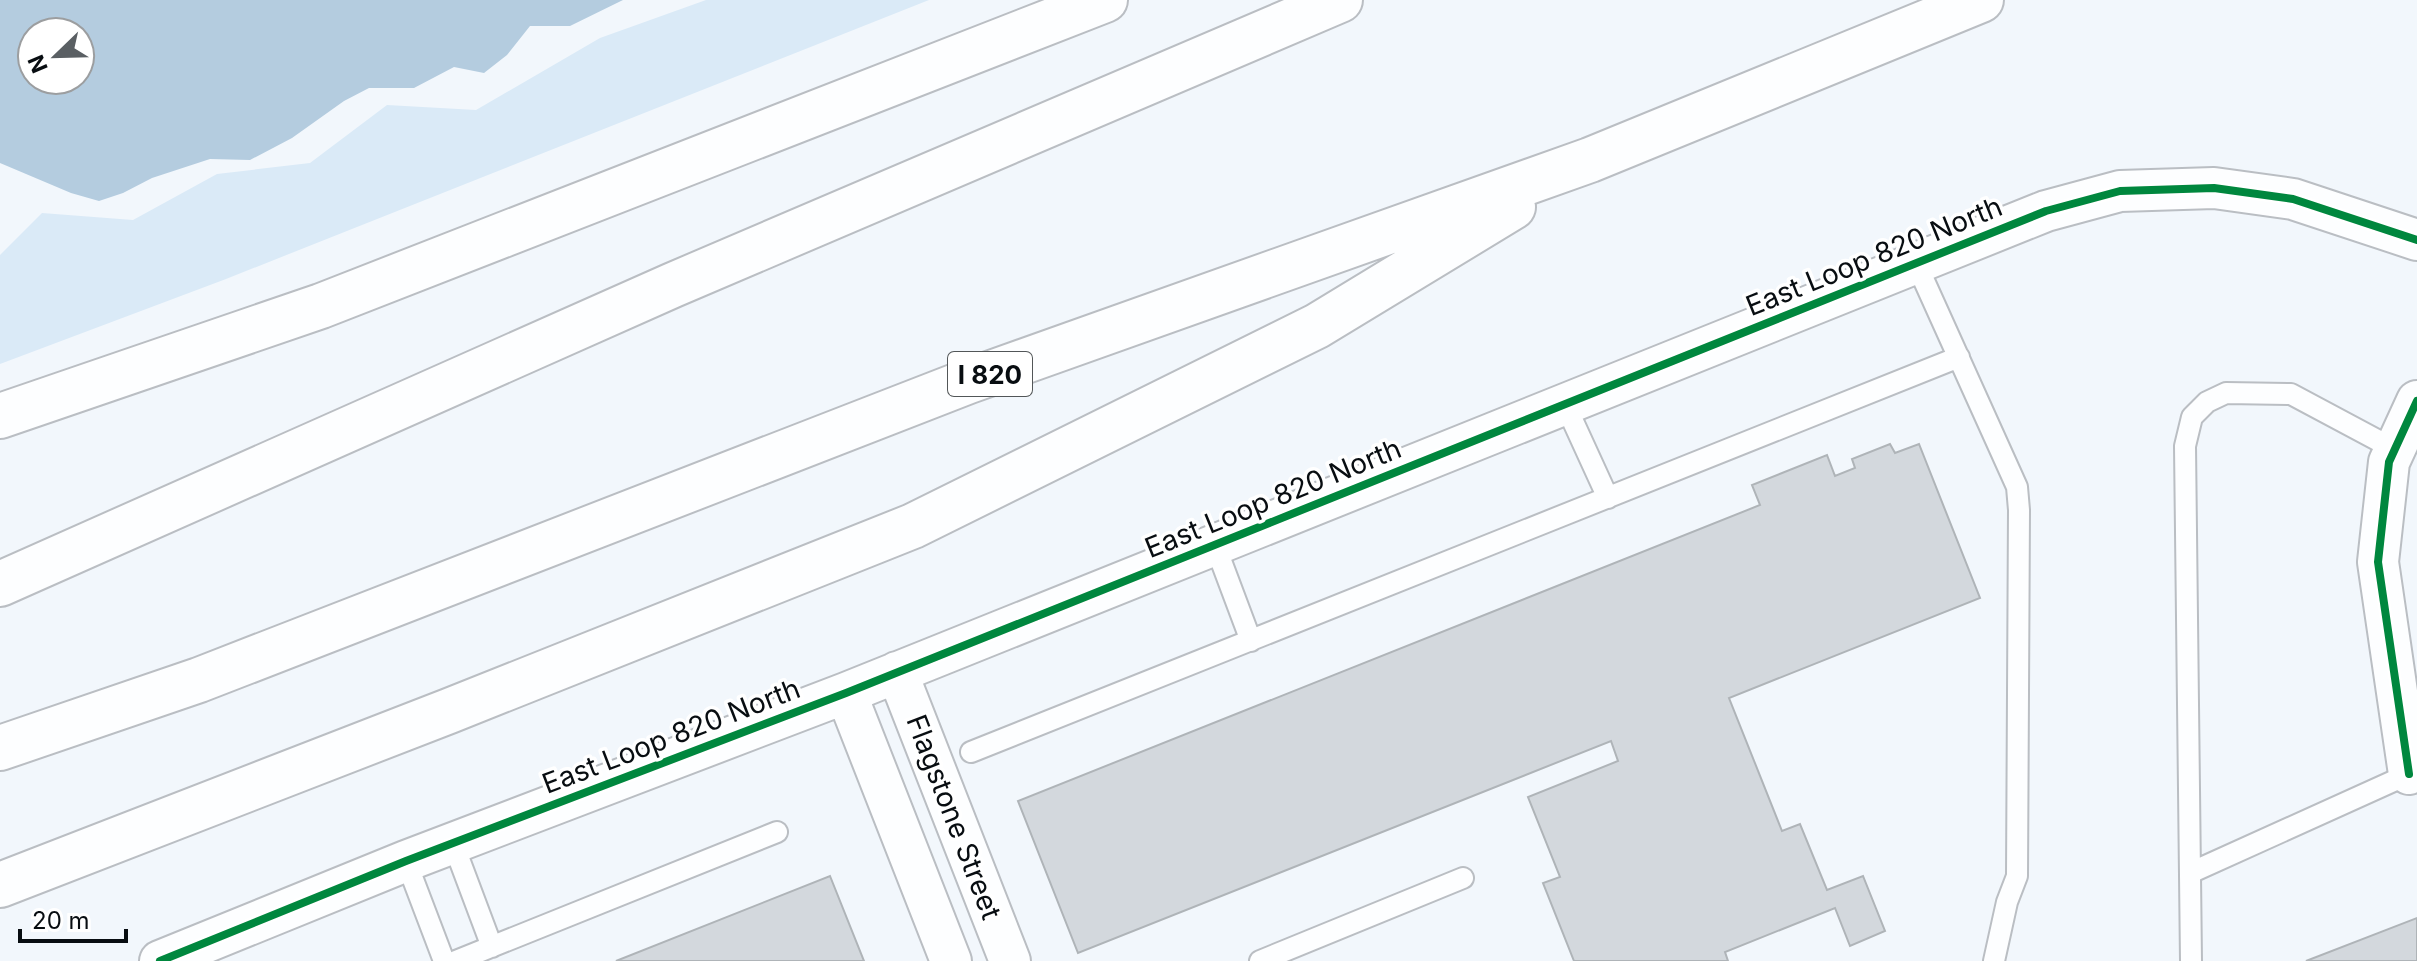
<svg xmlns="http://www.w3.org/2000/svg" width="2417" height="961" font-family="Inter,sans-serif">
	<rect width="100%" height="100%" fill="#f2f7fc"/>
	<!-- green -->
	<path fill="#daeaf7" d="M706,0H929L226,279L0,364V255L42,213L133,220L217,174L310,163L387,105L476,110L600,38Z"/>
	<!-- water -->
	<path fill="#b4ccdf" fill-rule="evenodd" d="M0,0H623L570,26H530L507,55L484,73L454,67L414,88H369L344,101L292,138L250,160L210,159L152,178L123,193L99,201L71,193L0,163ZM32,32H80V80H32Z"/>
	<!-- building -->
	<path fill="#d3d8dd" stroke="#afb4b8" stroke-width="2" d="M1890,444L1895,453L1919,444L1980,598L1729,698L1782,831L1800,824L1827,890L1863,876L1885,931L1850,946L1835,908L1725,952L1728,961H1574L1543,883L1560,877L1528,797L1618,761L1611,741L1078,953L1018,801L1760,505L1752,485L1827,455L1835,476L1855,468L1852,459Z
		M830,876L864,961H616Z
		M2417,918V961H2306Z"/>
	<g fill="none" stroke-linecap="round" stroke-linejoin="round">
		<!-- lane casing -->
		<g stroke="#babec3" stroke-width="24">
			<path id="lane" d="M1916,263L2017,487L2019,510L2017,876L2007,902L1994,961
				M1565,404L1608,498
				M1215,545L1251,641
				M971,752L1959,357
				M453,843L492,947
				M406,861L444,961
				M2190,873L2409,774
				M456,961L777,832
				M1260,961L1463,878
				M2191,961L2185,446L2192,417L2207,402L2226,393L2291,394L2394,449"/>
		</g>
		<!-- street casing -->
		<g stroke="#babec3" stroke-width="44">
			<path id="street" d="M897,672L1010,961
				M846,693L951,961
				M2409,774L2378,562L2389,462L2417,401
				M160,961L406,861L846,693L2046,211L2120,191L2214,188L2293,199L2417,240"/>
		</g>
		<!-- highway casing -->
		<g stroke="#babec3" stroke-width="48">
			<path id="highway" d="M0,416L321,306L1105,0
				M0,584L673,285L1340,0
				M0,748L199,680L969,381L1590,160L1981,0
				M0,885L449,711L913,526L1317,326L1513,207"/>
		</g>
		<!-- lane -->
		<use href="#lane" stroke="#fdfeff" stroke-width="20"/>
		<!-- street -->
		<use href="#street" stroke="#fdfeff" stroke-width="40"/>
		<!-- highway -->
		<use href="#highway" stroke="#fdfeff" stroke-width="44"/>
		<!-- cycleway casing -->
		<g stroke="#fff" stroke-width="13">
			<path id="cycleway" d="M2409,774L2378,562L2389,462L2417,401
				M160,961L406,861L846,693L2046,211L2120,191L2214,188L2293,199L2417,240"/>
		</g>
		<!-- cycleway -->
		<use href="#cycleway" stroke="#00873e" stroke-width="8"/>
	</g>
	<g text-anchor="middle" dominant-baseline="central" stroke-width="7" stroke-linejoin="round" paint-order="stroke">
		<!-- shield labels -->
		<rect fill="#fff" stroke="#525658" stroke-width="2" x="948" y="352" width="84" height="44" rx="6"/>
		<g font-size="26" font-weight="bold" fill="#080d11">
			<text x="990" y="374">I 820</text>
		</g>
		<!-- street labels -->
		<g font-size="28" fill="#080d11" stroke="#fff">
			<text transform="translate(1874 256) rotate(-22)">East Loop 820 North</text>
			<text transform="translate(1273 498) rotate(-22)">East Loop 820 North</text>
			<text transform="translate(671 736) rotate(-21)">East Loop 820 North</text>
			<text transform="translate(954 817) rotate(69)">Flagstone Street</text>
		</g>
	</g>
	<!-- north arrow -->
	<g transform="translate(56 56) rotate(247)"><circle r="38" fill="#ffffff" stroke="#9c9ea0" stroke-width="2"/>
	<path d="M0-6L14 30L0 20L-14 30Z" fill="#5a5f63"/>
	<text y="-12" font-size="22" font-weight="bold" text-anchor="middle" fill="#080d11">N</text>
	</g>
	<!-- scale -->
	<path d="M20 929v12h106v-12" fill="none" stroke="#080d11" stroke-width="4"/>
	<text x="32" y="929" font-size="24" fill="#080d11" stroke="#ffffff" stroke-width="6" paint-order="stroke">20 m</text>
</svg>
